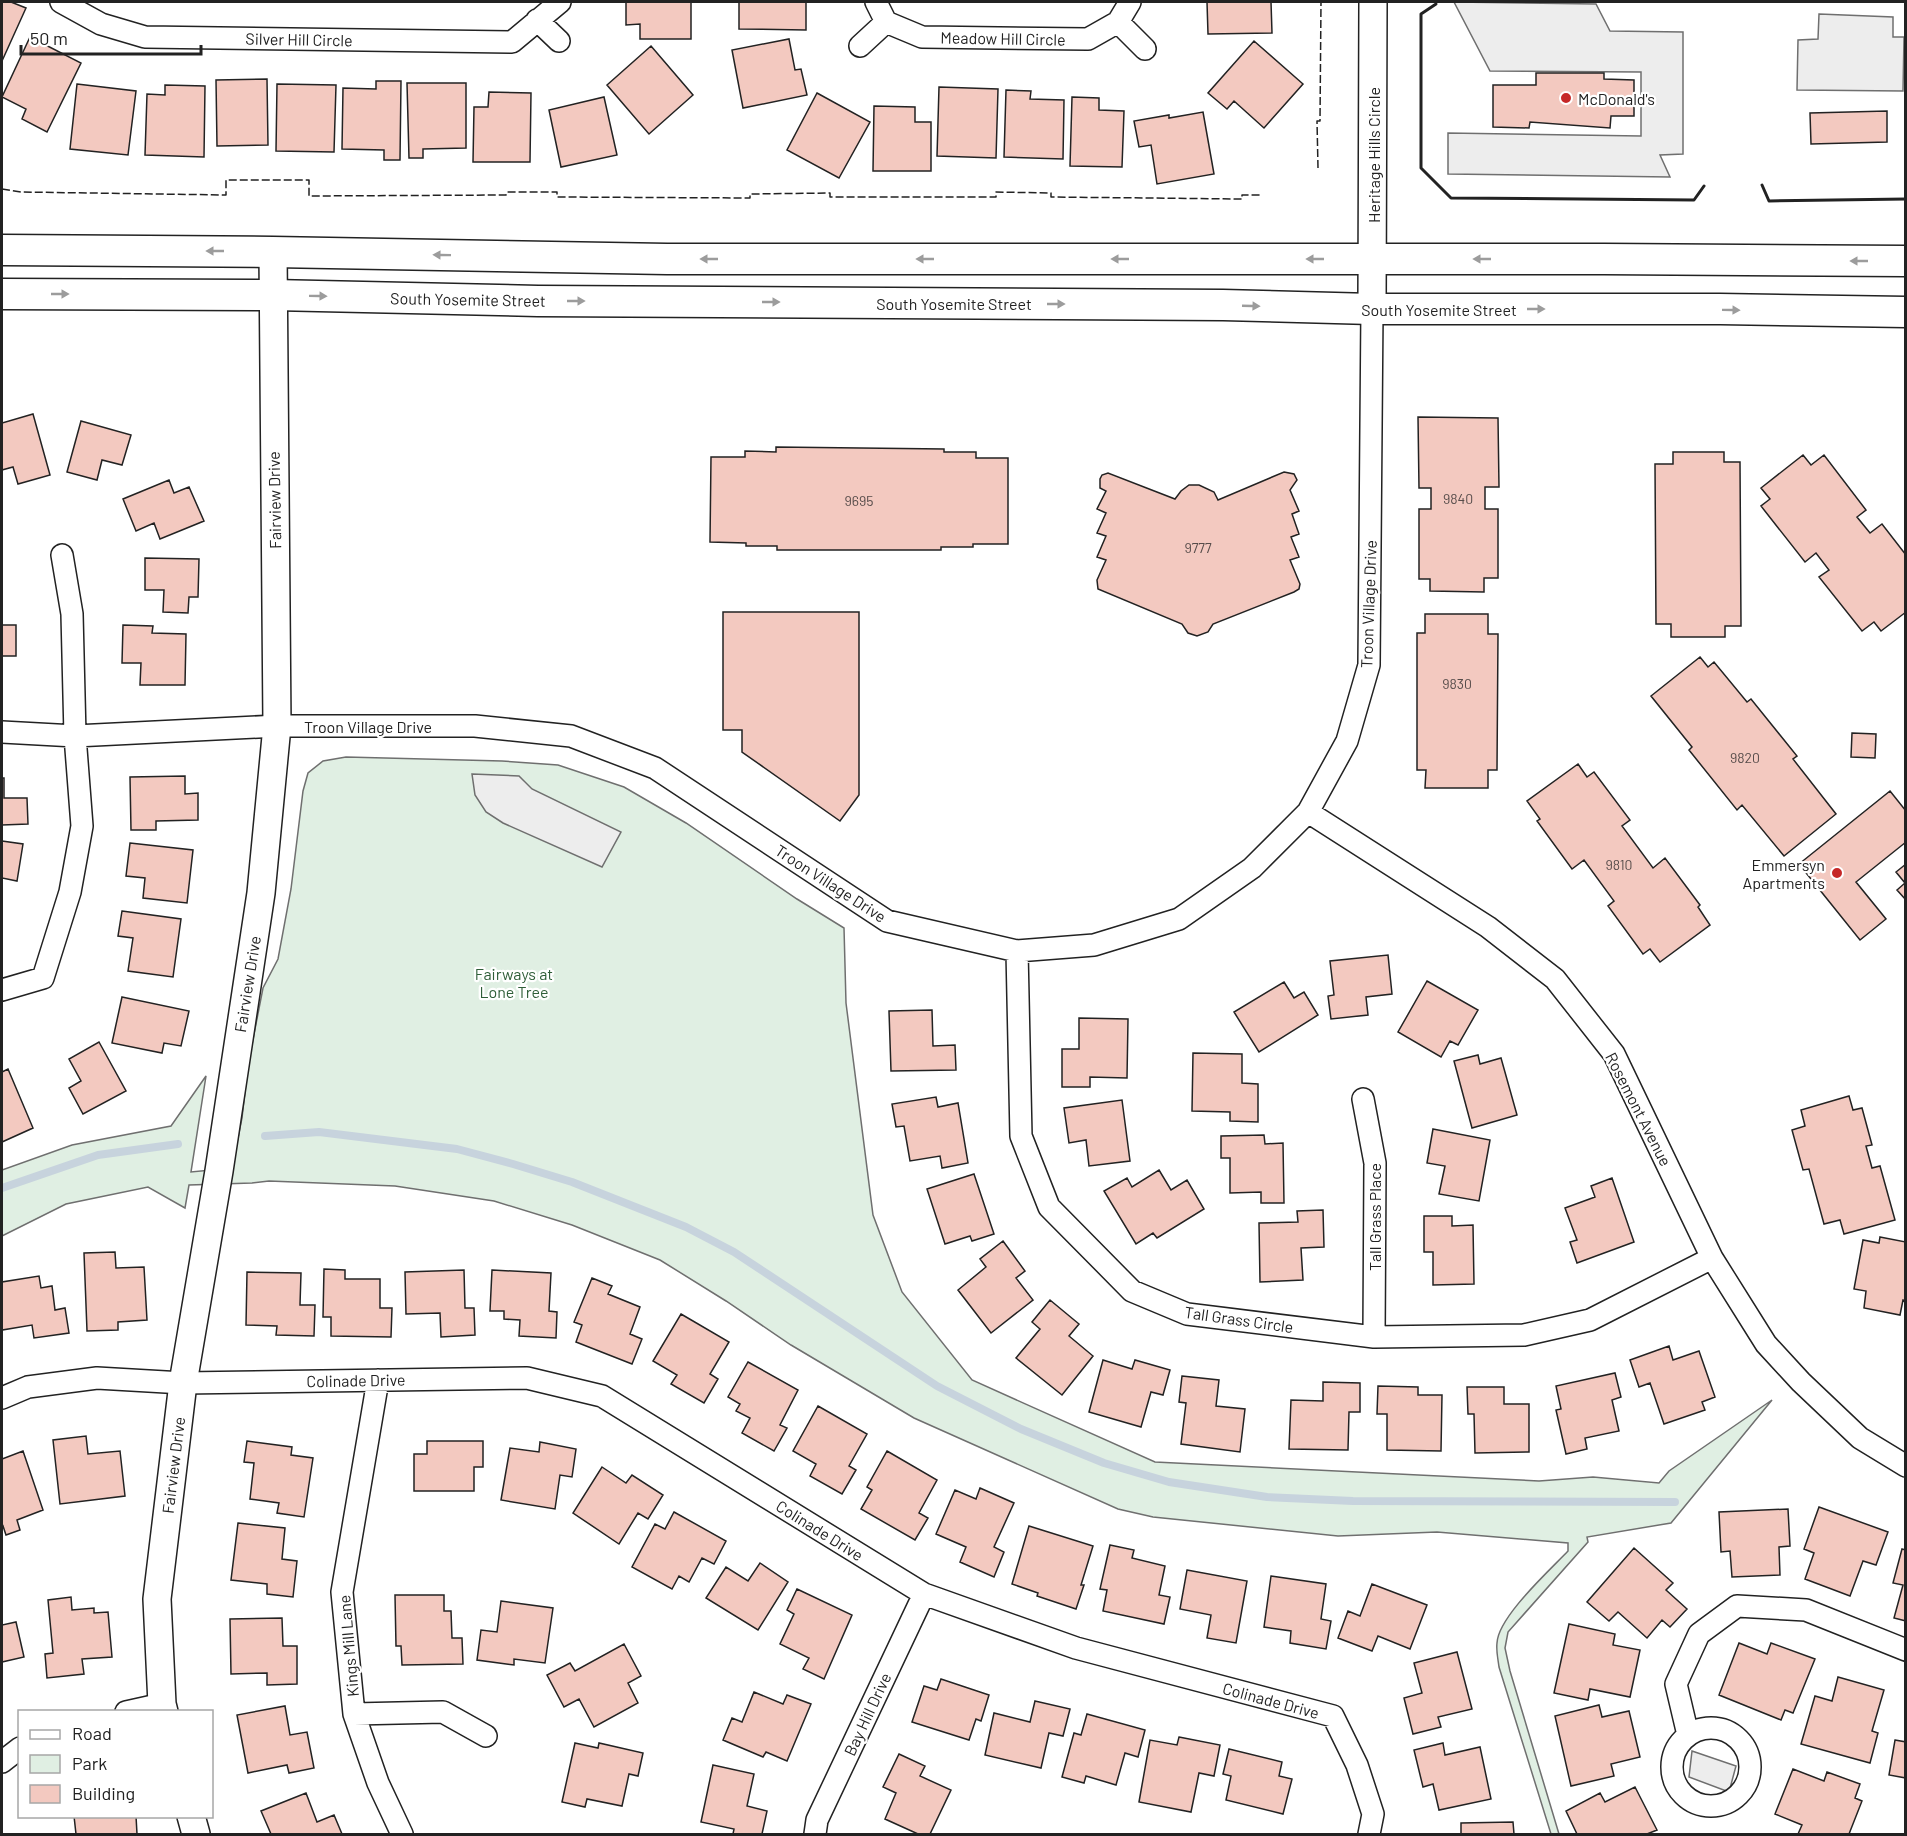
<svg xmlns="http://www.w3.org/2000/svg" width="1907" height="1836" font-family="Barlow,sans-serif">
	<rect width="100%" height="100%" fill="#fff"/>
	<!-- green -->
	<path fill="#e0efe3" stroke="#6f6f6f" stroke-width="1.5" d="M346,757L502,761L558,765L624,787L686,823L797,899L844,928L846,1003L873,1215L902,1292L972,1380L1155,1462L1539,1481L1593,1477L1659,1483L1669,1471L1772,1400L1671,1523L1587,1537L1588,1542L1508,1632L1505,1648L1510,1671L1559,1834H1551L1499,1667C1498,1659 1496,1651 1497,1643C1498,1617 1550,1570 1568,1551V1543L1437,1532L1338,1536L1153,1517L1118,1509L914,1418L791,1345L726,1301L660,1260L572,1225L494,1201L395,1186L269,1181L252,1183L189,1185L185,1208L148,1187L66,1204L2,1236V1170L72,1145L171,1126L206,1076L191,1172L232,1168L242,1118L248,1065L263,988L278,959L291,889L303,791L308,773L323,761Z"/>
	<!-- parking -->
	<path fill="#ededed" stroke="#6f6f6f" stroke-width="1.5" d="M1454,2L1596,4L1610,31L1683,32V154L1660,155L1670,177L1448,174V133L1641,136V72L1490,71Z
		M1819,14L1893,17V37H1904L1903,91L1797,90L1798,40L1818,39Z
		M472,774L519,776L532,789L621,832L602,867L503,823L486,812L475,795Z
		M1692,1751L1736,1766L1729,1792L1689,1777Z"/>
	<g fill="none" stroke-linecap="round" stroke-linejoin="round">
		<!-- stream -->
		<path stroke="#c7d3dd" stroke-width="8" d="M265,1136L319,1132L457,1149L513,1164L572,1182L686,1227L734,1252L937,1386L1021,1429L1104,1463L1169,1482L1267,1497L1353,1501L1675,1502
			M2,1188L98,1155L178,1144"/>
	</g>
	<!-- building -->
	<path fill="#f3c9c0" stroke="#222" stroke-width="1.5" d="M2,2H11L26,8L2,61Z
		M626,2H691V39H640V24L626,25Z
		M739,2H806V30L739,29Z
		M1207,2H1271L1272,33L1208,34Z
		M30,37L81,63L47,132L22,119L26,109L2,97Z
		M789,39L795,70L801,69L807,95L743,108L732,50Z
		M1254,41L1303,84L1264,128L1234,101L1227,109L1208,93Z
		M651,46L693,95L649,134L607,85Z
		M1536,73H1604V79L1634,80V116H1611L1610,128L1530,122L1529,128L1493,127V85H1536Z
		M267,79L268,145L217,146L216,80Z
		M376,81H401L400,160H384V150L342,149L343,88L376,89Z
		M407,83H466V148L423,149V158H409Z
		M77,84L136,91L128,155L70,149Z
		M277,84L336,85L334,152L276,151Z
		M165,85L205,86L204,157L145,155L147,94L165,95Z
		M939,87L998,89L996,158L937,156Z
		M1006,90L1031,91L1030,99L1064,100L1063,159L1004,157Z
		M489,92L531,93L530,162H473L474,107H488Z
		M817,93L870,122L839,178L787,150Z
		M604,97L617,155L561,167L549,110Z
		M1072,97L1099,98V110L1124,111L1122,167L1070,166Z
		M874,106L915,107V122H931V171H873Z
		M1887,111V142L1811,144L1810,113Z
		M1203,112L1214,174L1157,184L1151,145L1139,147L1134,121L1169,115V118Z
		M33,414L50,475L18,484L13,467L2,470V423Z
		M1418,417L1498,418L1499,487H1485V509H1498V578H1484V592L1430,591V579H1419V509H1431V488H1419Z
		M81,421L131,435L122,465L102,460L97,480L67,472Z
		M776,447L944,449V452H976V458H1008V544H973V547H941V550H777V546H746V543L710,542L711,457H745V451L776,452Z
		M1673,452H1724V462H1740L1741,626H1725V637H1671V624H1656L1655,464H1673Z
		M1803,455L1811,465L1824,455L1866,510L1857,517L1870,533L1882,524L1906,555V612L1881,631L1874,622L1862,631L1819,577L1829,570L1816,553L1805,562L1761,506L1770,499L1761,488Z
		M1284,472L1294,474L1297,480L1290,490L1299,511L1292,514L1299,534L1291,537L1299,557L1290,560L1300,584L1299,589L1294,592L1213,624L1208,632L1197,636L1188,633L1182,624L1098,589L1097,580L1106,560L1097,557L1106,536L1097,533L1106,513L1097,509L1106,491L1100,488V479L1102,475L1108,473L1175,499L1181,491L1189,485H1199L1214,492L1218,500Z
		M169,480L174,493L189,487L204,521L160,539L154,523L136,531L123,499Z
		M145,558L199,559L198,597H189L188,613L163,612L164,590H145Z
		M723,612H859V795L840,821L742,752V730H723Z
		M1425,614H1488V634H1498L1497,770H1488V788H1425L1426,770H1417V633H1425Z
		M2,625H16V656H2Z
		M123,625L153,626L152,633L186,634L185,685H140L141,663H122Z
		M1700,657L1708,667L1714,662L1747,702L1751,699L1797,756L1793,759L1836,814L1784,856L1742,805L1737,810L1689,750L1692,747L1651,696Z
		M1852,733L1876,734L1875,758L1851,757Z
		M1578,764L1587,777L1594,772L1630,820L1622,826L1653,868L1665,858L1700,905L1698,907L1710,925L1660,962L1650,949L1643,954L1608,906L1614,901L1584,860L1572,869L1537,821L1540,819L1527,801Z
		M185,776V794L198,793V820L156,821V830H131L130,777Z
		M2,778H4V798H27L28,824L2,825Z
		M1890,791L1906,811V842L1856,882L1886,919L1860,940L1799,864Z
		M2,841L23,844L17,881L2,878Z
		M130,843L193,850L187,903L143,898L145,878L126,876Z
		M1906,864V900L1897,890L1905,883L1896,872Z
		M122,911L181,919L173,977L128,971L133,938L118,936Z
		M1388,955L1392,994L1366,997L1368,1015L1331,1019L1328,996L1334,995L1330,961Z
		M1427,981L1478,1010L1458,1045L1450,1041L1441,1057L1398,1032Z
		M1284,982L1294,998L1304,992L1318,1015L1259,1052L1234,1012Z
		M122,997L189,1011L181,1046L164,1043L162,1053L112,1043Z
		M932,1010L933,1046L955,1045L956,1070L891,1071L889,1011Z
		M1079,1018L1128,1019L1127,1078L1090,1077V1087H1062V1049H1079Z
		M99,1042L126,1091L83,1114L69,1088L81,1081L69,1059Z
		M1193,1053L1242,1054V1083L1258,1084V1122L1230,1121V1112L1192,1111Z
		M1478,1055L1480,1064L1501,1058L1517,1115L1472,1128L1454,1061Z
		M8,1069L33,1128L2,1142V1072Z
		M1849,1096L1853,1110L1862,1108L1872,1145L1866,1146L1872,1168L1880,1166L1895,1220L1844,1234L1840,1220L1824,1224L1809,1169L1803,1170L1792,1130L1805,1126L1801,1110Z
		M936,1097L938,1107L958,1103L968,1163L942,1168L940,1156L910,1161L904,1126L896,1127L892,1104Z
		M1122,1100L1130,1161L1089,1166L1086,1140L1069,1143L1064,1108Z
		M1433,1129L1490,1140L1479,1201L1439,1194L1445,1166L1427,1163Z
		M1264,1135L1265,1144L1283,1143L1284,1203H1261V1192L1230,1193V1158H1221V1136Z
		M1159,1170L1171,1190L1187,1180L1204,1209L1157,1238L1153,1233L1136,1244L1104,1191L1127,1178L1132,1187Z
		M974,1174L994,1234L972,1241L970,1236L945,1244L927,1189Z
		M1612,1178L1634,1242L1577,1263L1570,1242L1577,1240L1565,1208L1595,1197L1591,1186Z
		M1323,1210L1324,1247L1301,1248L1303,1280L1260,1282L1259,1223L1298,1222L1297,1211Z
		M1424,1216H1452V1226L1473,1225L1474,1284L1433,1285V1252H1424Z
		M1880,1237L1906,1242V1301L1903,1300L1900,1315L1864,1308L1866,1291L1854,1289L1863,1240L1879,1243Z
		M1003,1241L1025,1271L1016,1278L1033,1300L991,1333L958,1290L986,1267L980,1259Z
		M115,1252L116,1268L144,1267L147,1320L118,1322V1330L87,1331L84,1253Z
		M324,1269L345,1270V1279H380V1308H392L391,1337L331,1336V1317H323Z
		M464,1270L465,1308H474L475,1335L441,1337L440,1313L406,1314L405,1272Z
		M492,1270L551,1273L549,1311L557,1312L556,1338L519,1336L520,1320L504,1319V1311H490Z
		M247,1272L301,1273L300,1305H315L314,1336L276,1335L277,1326L246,1325Z
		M39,1276L41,1288L52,1286L55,1310L65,1308L69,1333L34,1338L32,1325L2,1330V1282Z
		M592,1278L612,1286L608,1294L640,1307L630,1334L642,1339L632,1364L576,1342L582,1325L574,1322Z
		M1050,1300L1079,1324L1069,1336L1093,1356L1062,1395L1016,1358L1040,1329L1032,1322Z
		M681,1314L729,1342L710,1374L718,1379L704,1403L671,1384L677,1375L653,1361Z
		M1669,1346L1673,1360L1699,1351L1715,1397L1702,1402L1705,1410L1664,1424L1650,1383L1639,1387L1630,1360Z
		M1103,1360L1132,1369L1135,1360L1170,1370L1163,1395L1151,1392L1141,1427L1089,1412Z
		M748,1362L798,1390L780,1425L787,1428L774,1451L742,1433L750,1418L736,1411L740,1404L728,1397Z
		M1615,1373L1621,1397L1612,1400L1619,1431L1585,1438L1587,1449L1566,1454L1556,1410L1561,1409L1556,1386Z
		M1182,1376L1219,1380L1216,1406L1245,1409L1240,1452L1181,1444L1186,1403L1179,1402Z
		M1323,1382L1360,1383V1412H1349L1348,1450L1289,1449L1291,1400L1323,1401Z
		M1378,1386L1418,1387V1395H1442L1441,1451L1387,1450V1414H1377Z
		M1467,1387H1504V1404H1529V1452L1475,1453L1474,1414H1468Z
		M818,1406L867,1434L849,1466L856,1470L842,1494L810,1476L816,1464L793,1451Z
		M86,1436L88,1454L120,1451L125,1496L60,1504L53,1440Z
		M247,1441L292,1447L291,1455L313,1458L304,1517L277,1513L279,1503L250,1499L254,1463L244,1462Z
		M427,1441H483V1467H474V1491H414V1454H427Z
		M540,1442L576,1449L572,1477L560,1475L555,1509L501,1500L510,1448L539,1452Z
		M23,1451L43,1510L17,1520L20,1530L6,1535L3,1526L2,1527V1459Z
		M887,1451L937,1480L919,1513L928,1518L915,1540L861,1509L872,1490L867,1487Z
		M602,1467L626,1483L632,1475L663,1495L648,1519L638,1513L619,1544L573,1513Z
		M980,1488L1014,1503L994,1547L1004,1552L994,1577L960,1562L966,1547L936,1534L955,1490L976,1499Z
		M1819,1507L1888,1532L1876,1565L1863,1561L1850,1596L1805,1579L1814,1553L1804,1549Z
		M1788,1509L1790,1546L1779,1547L1780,1575L1732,1577L1730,1551L1721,1552L1719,1512Z
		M674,1512L726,1541L714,1564L702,1558L689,1582L679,1576L672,1589L632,1567L655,1524L665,1529Z
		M238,1523L285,1528L282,1559L297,1561L293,1597L267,1594V1584L231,1580Z
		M1029,1526L1093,1546L1081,1585H1084L1076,1609L1037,1596L1038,1593L1012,1584Z
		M1110,1545L1134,1550L1132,1558L1165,1566L1159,1595L1170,1597L1164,1624L1103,1611L1107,1590L1100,1589Z
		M1634,1548L1673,1583L1666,1590L1687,1609L1670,1627L1662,1620L1647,1638L1618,1612L1609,1621L1587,1602Z
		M1902,1549L1906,1550V1621L1894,1618L1903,1585L1893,1583Z
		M760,1563L788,1582L758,1630L706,1598L726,1567L748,1581Z
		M1187,1570L1247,1581L1236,1643L1207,1638L1211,1615L1180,1609Z
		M1271,1576L1326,1584L1321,1619L1331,1621L1326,1649L1290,1643L1291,1631L1264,1627Z
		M1372,1584L1427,1605L1410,1649L1378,1636L1372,1651L1338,1638L1348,1611L1360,1616Z
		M797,1589L852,1615L824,1679L803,1669L809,1658L780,1644L794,1614L787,1610Z
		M395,1595H444V1611H451L452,1638H462L463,1664L402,1665L401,1646H396Z
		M71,1597L72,1610L94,1608V1613L108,1612L112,1657L82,1659L84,1674L47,1678L45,1654L53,1653L48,1600Z
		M501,1601L553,1608L545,1663L514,1659V1665L477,1660L481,1630L497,1632Z
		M282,1618L283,1646H297V1684L267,1685V1673L231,1674L230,1619Z
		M16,1622L24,1657L2,1662V1625Z
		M1569,1624L1615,1634L1613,1645L1640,1650L1630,1697L1590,1689L1588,1700L1554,1693Z
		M1739,1643L1767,1654L1771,1643L1815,1659L1793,1713L1785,1710L1781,1720L1719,1695Z
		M624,1644L641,1676L628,1683L638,1703L594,1727L579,1699L564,1707L547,1675L570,1663L575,1671Z
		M1457,1652L1472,1709L1438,1717L1441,1727L1413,1734L1404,1698L1422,1693L1414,1663Z
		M1838,1677L1884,1690L1872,1731L1878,1733L1870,1763L1801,1744L1815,1696L1832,1701Z
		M941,1679L989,1695L981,1721L976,1719L969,1740L912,1722L924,1686L937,1690Z
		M754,1692L783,1704L787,1695L811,1704L787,1761L766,1752L763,1757L723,1740L732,1718L742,1722Z
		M1035,1701L1070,1709L1063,1736L1049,1733L1041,1768L985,1755L994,1713L1030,1722Z
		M1599,1705L1602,1717L1629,1711L1640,1757L1611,1764L1614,1776L1571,1786L1555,1716Z
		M285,1706L290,1735L307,1732L314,1768L289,1773L287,1765L248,1773L237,1715Z
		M1087,1714L1145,1730L1138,1757L1125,1753L1116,1785L1086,1776L1084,1783L1062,1777L1074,1733L1081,1735Z
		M1179,1737L1220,1745L1214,1776L1199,1773L1191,1812L1139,1802L1150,1740L1177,1745Z
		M1895,1740L1906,1742V1778L1889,1775Z
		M575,1743L598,1748L599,1743L643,1753L638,1776L629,1774L622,1806L587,1799L585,1807L562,1802Z
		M1443,1743L1445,1755L1480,1747L1491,1799L1439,1810L1433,1784L1423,1787L1414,1750Z
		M1229,1749L1282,1762L1279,1776L1292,1779L1283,1814L1226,1800L1231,1776L1223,1774Z
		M899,1754L925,1766L920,1776L951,1790L930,1834H918L885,1819L896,1793L883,1787Z
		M713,1765L754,1774L747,1806L767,1811L762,1834H733L734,1829L701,1822Z
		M1793,1769L1824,1781L1827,1772L1860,1784L1855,1798L1862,1801L1849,1834H1798L1802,1825L1775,1814Z
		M1635,1787L1657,1830L1647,1834H1577L1566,1811L1600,1793L1605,1802Z
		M306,1793L317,1822L334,1815L342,1834H271L261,1811Z
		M74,1816H136L137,1834H76Z
		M1513,1822L1514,1834H1461V1823Z"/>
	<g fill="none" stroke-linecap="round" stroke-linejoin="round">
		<!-- minor casing -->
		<g stroke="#222" stroke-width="24">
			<path id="minor" d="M61,2L101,24L145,37L512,42L560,2
				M876,2L886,22L922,37L1088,39L1118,22L1130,2
				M537,20L559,41
				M1118,22L1145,49
				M860,46L886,22
				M2,732L75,736L277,726H475L571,736L655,768L887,921L1017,951L1094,945L1179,919L1252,868L1308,812L1347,741L1369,665L1372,309
				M1308,812L1488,927L1555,979L1614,1054L1712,1258L1766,1344L1801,1382L1860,1438L1906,1466
				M1017,951L1021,1136L1049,1207L1132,1291L1187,1314L1374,1337L1524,1335L1590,1320L1712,1258
				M2,990L43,978L70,892L82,826L75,736L72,614L62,555
				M1363,1099L1375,1163L1374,1337
				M378,1380L342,1592L354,1714L378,1783L402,1834
				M2,1398L28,1387L97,1378L183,1383L527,1378L602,1396L924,1594L1076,1648L1333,1716L1357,1765L1373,1814L1369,1834
				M126,1712L162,1704
				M354,1714L443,1712L486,1736
				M1672 1767a39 39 0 1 1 78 0a39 39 0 1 1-78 0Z
				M1688,1735L1676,1684L1699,1634L1737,1606L1806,1610L1906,1650
				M2,1762L20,1748
				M815,1834L817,1820L924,1594"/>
		</g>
		<!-- tertiary casing -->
		<g stroke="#222" stroke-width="30">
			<path id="tertiary" d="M1372,309L1373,2
				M164,1712L162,1704L157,1599L183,1383L219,1171L261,893L277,726L273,252
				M191,1816L196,1834"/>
		</g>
		<!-- secondary casing -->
		<g stroke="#222" stroke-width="33">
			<path id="secondary" d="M2,250L273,252L667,259H1604L1906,261
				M2,294L273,295L538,301L1223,305L1372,309H1720L1906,312"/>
		</g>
		<!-- minor -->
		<use href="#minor" stroke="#fff" stroke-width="21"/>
		<!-- tertiary -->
		<use href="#tertiary" stroke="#fff" stroke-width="27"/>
		<!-- secondary -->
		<use href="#secondary" stroke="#fff" stroke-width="30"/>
		<!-- fence -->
		<path stroke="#222" stroke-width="1.5" stroke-dasharray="8 3" stroke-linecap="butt" d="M1318,168L1317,121H1320L1321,2
			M2,189L21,192L226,195V180H309V196L506,195L507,192H557V197L750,198V194L830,193V197H996V192L1051,193V197L1242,199V195H1260"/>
		<!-- wall -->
		<path stroke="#222" stroke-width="3" d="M1436,4L1421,14V168L1451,198L1694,200L1704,186
			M1762,185L1769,201L1906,199"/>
	</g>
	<!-- one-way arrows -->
	<defs><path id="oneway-solid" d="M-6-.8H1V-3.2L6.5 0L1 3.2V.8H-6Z" transform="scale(1.5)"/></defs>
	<g fill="#9c9c9c">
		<use href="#oneway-solid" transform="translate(215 251) rotate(-180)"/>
		<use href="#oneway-solid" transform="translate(442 255) rotate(-179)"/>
		<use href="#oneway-solid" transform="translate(709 259) rotate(180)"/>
		<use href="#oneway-solid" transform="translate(925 259) rotate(180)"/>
		<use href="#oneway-solid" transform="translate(1120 259) rotate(180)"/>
		<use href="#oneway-solid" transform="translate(1315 259) rotate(180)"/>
		<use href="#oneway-solid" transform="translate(1482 259) rotate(-180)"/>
		<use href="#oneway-solid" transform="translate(1859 261) rotate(-180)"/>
		<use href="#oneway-solid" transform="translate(60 294)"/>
		<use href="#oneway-solid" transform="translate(318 296) rotate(1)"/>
		<use href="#oneway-solid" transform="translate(576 301)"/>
		<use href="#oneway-solid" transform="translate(771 302)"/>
		<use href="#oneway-solid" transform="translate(1056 304)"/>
		<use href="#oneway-solid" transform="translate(1251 306) rotate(2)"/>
		<use href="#oneway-solid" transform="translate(1536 309)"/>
		<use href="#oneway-solid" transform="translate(1731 310) rotate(1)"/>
	</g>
	<!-- markers -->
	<g fill="#c62828" stroke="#fff" stroke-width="2">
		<circle cx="1566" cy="98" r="6"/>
		<circle cx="1837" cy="873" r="6"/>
	</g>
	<g text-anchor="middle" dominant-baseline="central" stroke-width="4.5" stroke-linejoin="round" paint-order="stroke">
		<!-- number labels -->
		<g font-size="14" fill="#564c4a">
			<text x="1458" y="498">9840</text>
			<text x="859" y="500">9695</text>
			<text x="1198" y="547">9777</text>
			<text x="1457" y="683">9830</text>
			<text x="1745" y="757">9820</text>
			<text x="1619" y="864">9810</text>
		</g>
		<!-- street labels -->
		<g font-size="16" fill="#222" stroke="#fff">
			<text transform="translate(1003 38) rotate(1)">Meadow Hill Circle</text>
			<text transform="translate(299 39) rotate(1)">Silver Hill Circle</text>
			<text transform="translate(1373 155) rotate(-90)">Heritage Hills Circle</text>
			<text transform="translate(468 299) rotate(1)">South Yosemite Street</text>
			<text x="954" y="303">South Yosemite Street</text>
			<text x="1439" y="309">South Yosemite Street</text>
			<text transform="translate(274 500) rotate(-91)">Fairview Drive</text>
			<text transform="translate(1368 604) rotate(-88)">Troon Village Drive</text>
			<text x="368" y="726">Troon Village Drive</text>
			<text transform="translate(831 883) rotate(33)">Troon Village Drive</text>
			<text transform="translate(247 984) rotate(-81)">Fairview Drive</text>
			<text transform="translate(1639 1109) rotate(63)">Rosemont Avenue</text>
			<text transform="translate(1374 1217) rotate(-90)">Tall Grass Place</text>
			<text transform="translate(1239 1319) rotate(8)">Tall Grass Circle</text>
			<text transform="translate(356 1380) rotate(-1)">Colinade Drive</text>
			<text transform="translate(173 1465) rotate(-83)">Fairview Drive</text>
			<text transform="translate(820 1530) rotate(32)">Colinade Drive</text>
			<text transform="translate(348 1646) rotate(-95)">Kings Mill Lane</text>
			<text transform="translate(1271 1700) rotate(15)">Colinade Drive</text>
			<text transform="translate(867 1714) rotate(-65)">Bay Hill Drive</text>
		</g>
		<!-- poi labels -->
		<g font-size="16" fill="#222" stroke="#fff" text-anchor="start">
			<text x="1578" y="98">McDonald's</text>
			<text x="1825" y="864" text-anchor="end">Emmersyn<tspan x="1825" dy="18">Apartments</tspan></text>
		</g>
		<!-- park labels -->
		<g font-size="16" fill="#2f5e38" stroke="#fff">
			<text x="514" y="973">Fairways at<tspan x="514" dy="18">Lone Tree</tspan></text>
		</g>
	</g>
	<!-- border -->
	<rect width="1907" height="1836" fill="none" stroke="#222222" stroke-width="6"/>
	<!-- legend -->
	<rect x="18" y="1710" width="195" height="108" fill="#ffffff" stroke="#a7a7a7" stroke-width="1.5"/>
	<rect x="30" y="1730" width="30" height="9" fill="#ffffff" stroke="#a7a7a7" stroke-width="1.5"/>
	<text x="72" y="1740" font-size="18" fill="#222222">Road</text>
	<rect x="30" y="1755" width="30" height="18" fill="#e0efe3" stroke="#a7a7a7" stroke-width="1.5"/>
	<text x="72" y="1770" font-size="18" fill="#222222">Park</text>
	<rect x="30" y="1785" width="30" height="18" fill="#f3c9c0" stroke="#a7a7a7" stroke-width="1.5"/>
	<text x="72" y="1800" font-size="18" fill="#222222">Building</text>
	<!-- scale -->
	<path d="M21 45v9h180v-9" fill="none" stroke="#222222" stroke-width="3"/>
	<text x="30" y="45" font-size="18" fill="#222222" stroke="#ffffff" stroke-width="4.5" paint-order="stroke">50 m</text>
</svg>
